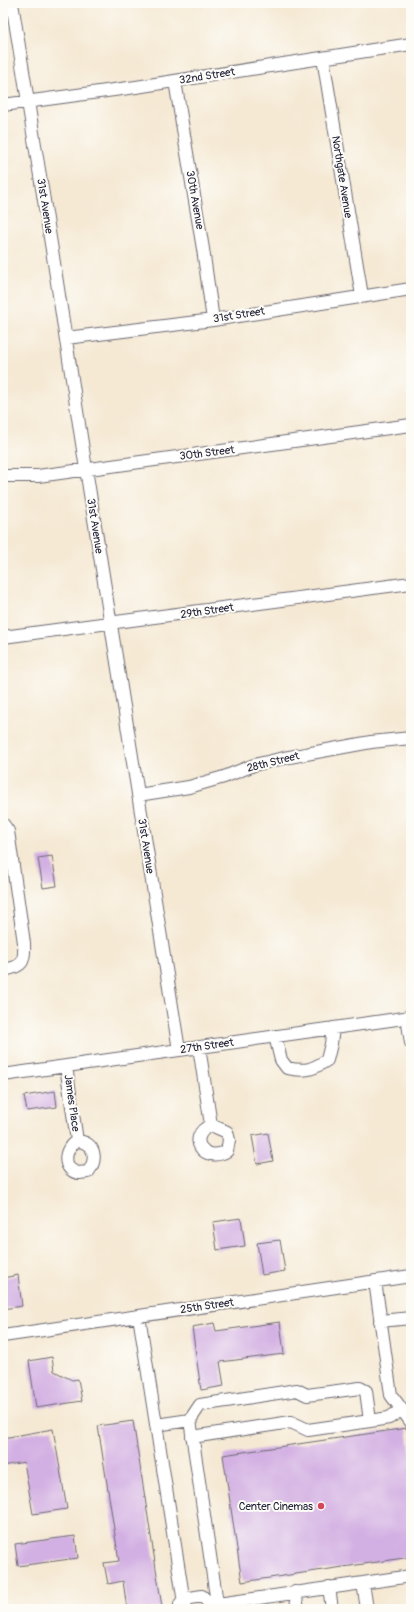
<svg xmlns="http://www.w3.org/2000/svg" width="414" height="1612" font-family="Pangolin,sans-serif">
	<rect width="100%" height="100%" fill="#fdfcf7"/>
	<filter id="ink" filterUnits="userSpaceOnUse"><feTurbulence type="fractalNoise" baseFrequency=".025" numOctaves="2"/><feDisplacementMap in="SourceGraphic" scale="8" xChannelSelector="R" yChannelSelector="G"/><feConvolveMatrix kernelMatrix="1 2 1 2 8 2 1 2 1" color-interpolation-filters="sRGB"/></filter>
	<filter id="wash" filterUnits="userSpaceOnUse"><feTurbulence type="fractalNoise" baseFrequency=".012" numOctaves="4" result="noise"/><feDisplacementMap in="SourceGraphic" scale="16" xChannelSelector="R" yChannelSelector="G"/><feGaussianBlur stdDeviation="0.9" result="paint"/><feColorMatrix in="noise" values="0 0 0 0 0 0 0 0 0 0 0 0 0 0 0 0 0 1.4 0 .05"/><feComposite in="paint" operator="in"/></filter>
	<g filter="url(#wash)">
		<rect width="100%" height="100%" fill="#f5e9d4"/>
		<g id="blocks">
			<!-- building -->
			<path fill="#d3b0e3" d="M52,856L57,886L43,888L38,858Z
				M55,1091L57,1107L27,1111L24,1096Z
				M268,1133L273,1161L257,1164L252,1136Z
				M241,1218L245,1246L217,1250L213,1222Z
				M280,1240L285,1271L262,1275L257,1243Z
				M18,1275L22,1306L3,1309V1278Z
				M280,1322L284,1354L220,1362L224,1386L201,1390L192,1327L214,1323L216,1331Z
				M52,1357L54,1371L72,1380L78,1379L82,1401L36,1408L29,1361Z
				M133,1421L162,1607L151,1609H127L123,1581L108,1584L104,1563L119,1561L98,1426Z
				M407,1428L411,1456V1557L242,1582L223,1455Z
				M53,1429L67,1509L33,1514L24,1462L3,1466V1438Z
				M75,1536L78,1558L18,1566L15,1544Z"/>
		</g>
	</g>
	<g filter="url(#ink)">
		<use href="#blocks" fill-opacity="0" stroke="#6c6871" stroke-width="1"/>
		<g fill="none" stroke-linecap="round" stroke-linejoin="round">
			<!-- minor casing -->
			<g stroke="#6c6871" stroke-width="14">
				<path id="minor" d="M12,3L52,250L86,469L179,1050
					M323,58L362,296
					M175,81L203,249L213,320
					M3,105L136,87L411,44
					M66,338L213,320L411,289
					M3,476H38L411,425
					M3,637L411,583
					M138,795L189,787L224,777L254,765L284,758L371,742L411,738
					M3,824L8,831L24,943C25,962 23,967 3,970
					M407,1017L411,1043
					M275,1036L281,1060L287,1068C305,1072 312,1070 327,1060L331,1044L333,1028
					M199,1047L211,1125
					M66,1066L77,1141
					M3,1075L411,1017
					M211,1125L227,1132L229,1140L227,1151C204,1164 185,1137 211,1125Z
					M77,1141C95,1142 98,1159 88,1172C85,1172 81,1173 78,1173C61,1169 64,1148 77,1141Z
					M375,1281L391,1395L411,1422
					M139,1316L185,1609
					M380,1321L411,1318
					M3,1336L411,1276
					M190,1420L217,1603
					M156,1425L190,1420L200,1405L297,1390L307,1395L360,1388L366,1391L370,1421L389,1418L401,1410
					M192,1437L291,1422L308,1430L370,1421
					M363,1583L367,1609
					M329,1587L332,1609
					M295,1592L298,1609
					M180,1604L184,1599L202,1596L211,1605L411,1576"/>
			</g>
			<!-- minor -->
			<use href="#minor" stroke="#fff" stroke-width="12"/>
		</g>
	</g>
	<!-- markers -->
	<circle fill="#d1495b" stroke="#fdfcf7" stroke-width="1.5" cx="321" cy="1506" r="4"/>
	<g text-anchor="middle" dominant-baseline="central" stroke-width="4" stroke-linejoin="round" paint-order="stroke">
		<!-- street labels -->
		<g font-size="11" fill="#22223b" stroke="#fdfcf7">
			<text transform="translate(207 76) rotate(-9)">32nd Street</text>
			<text transform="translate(342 177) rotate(81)">Northgate Avenue</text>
			<text transform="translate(195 200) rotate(80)">30th Avenue</text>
			<text transform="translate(45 206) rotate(81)">31st Avenue</text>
			<text transform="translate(239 315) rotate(-9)">31st Street</text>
			<text transform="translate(207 453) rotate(-7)">30th Street</text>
			<text transform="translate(95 526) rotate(81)">31st Avenue</text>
			<text transform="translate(207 611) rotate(-8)">29th Street</text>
			<text transform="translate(273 762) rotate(-14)">28th Street</text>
			<text transform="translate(146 846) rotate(81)">31st Avenue</text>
			<text transform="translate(207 1046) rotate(-8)">27th Street</text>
			<text transform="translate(72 1103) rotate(82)">James Place</text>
			<text transform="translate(207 1306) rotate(-8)">25th Street</text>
		</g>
		<!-- poi labels -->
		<g font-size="11" fill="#22223b" stroke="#fdfcf7" text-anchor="end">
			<text x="313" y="1506">Center Cinemas</text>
		</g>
	</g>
	<!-- margin -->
	<rect width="414" height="1612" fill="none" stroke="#fdfcf7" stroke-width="16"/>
</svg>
